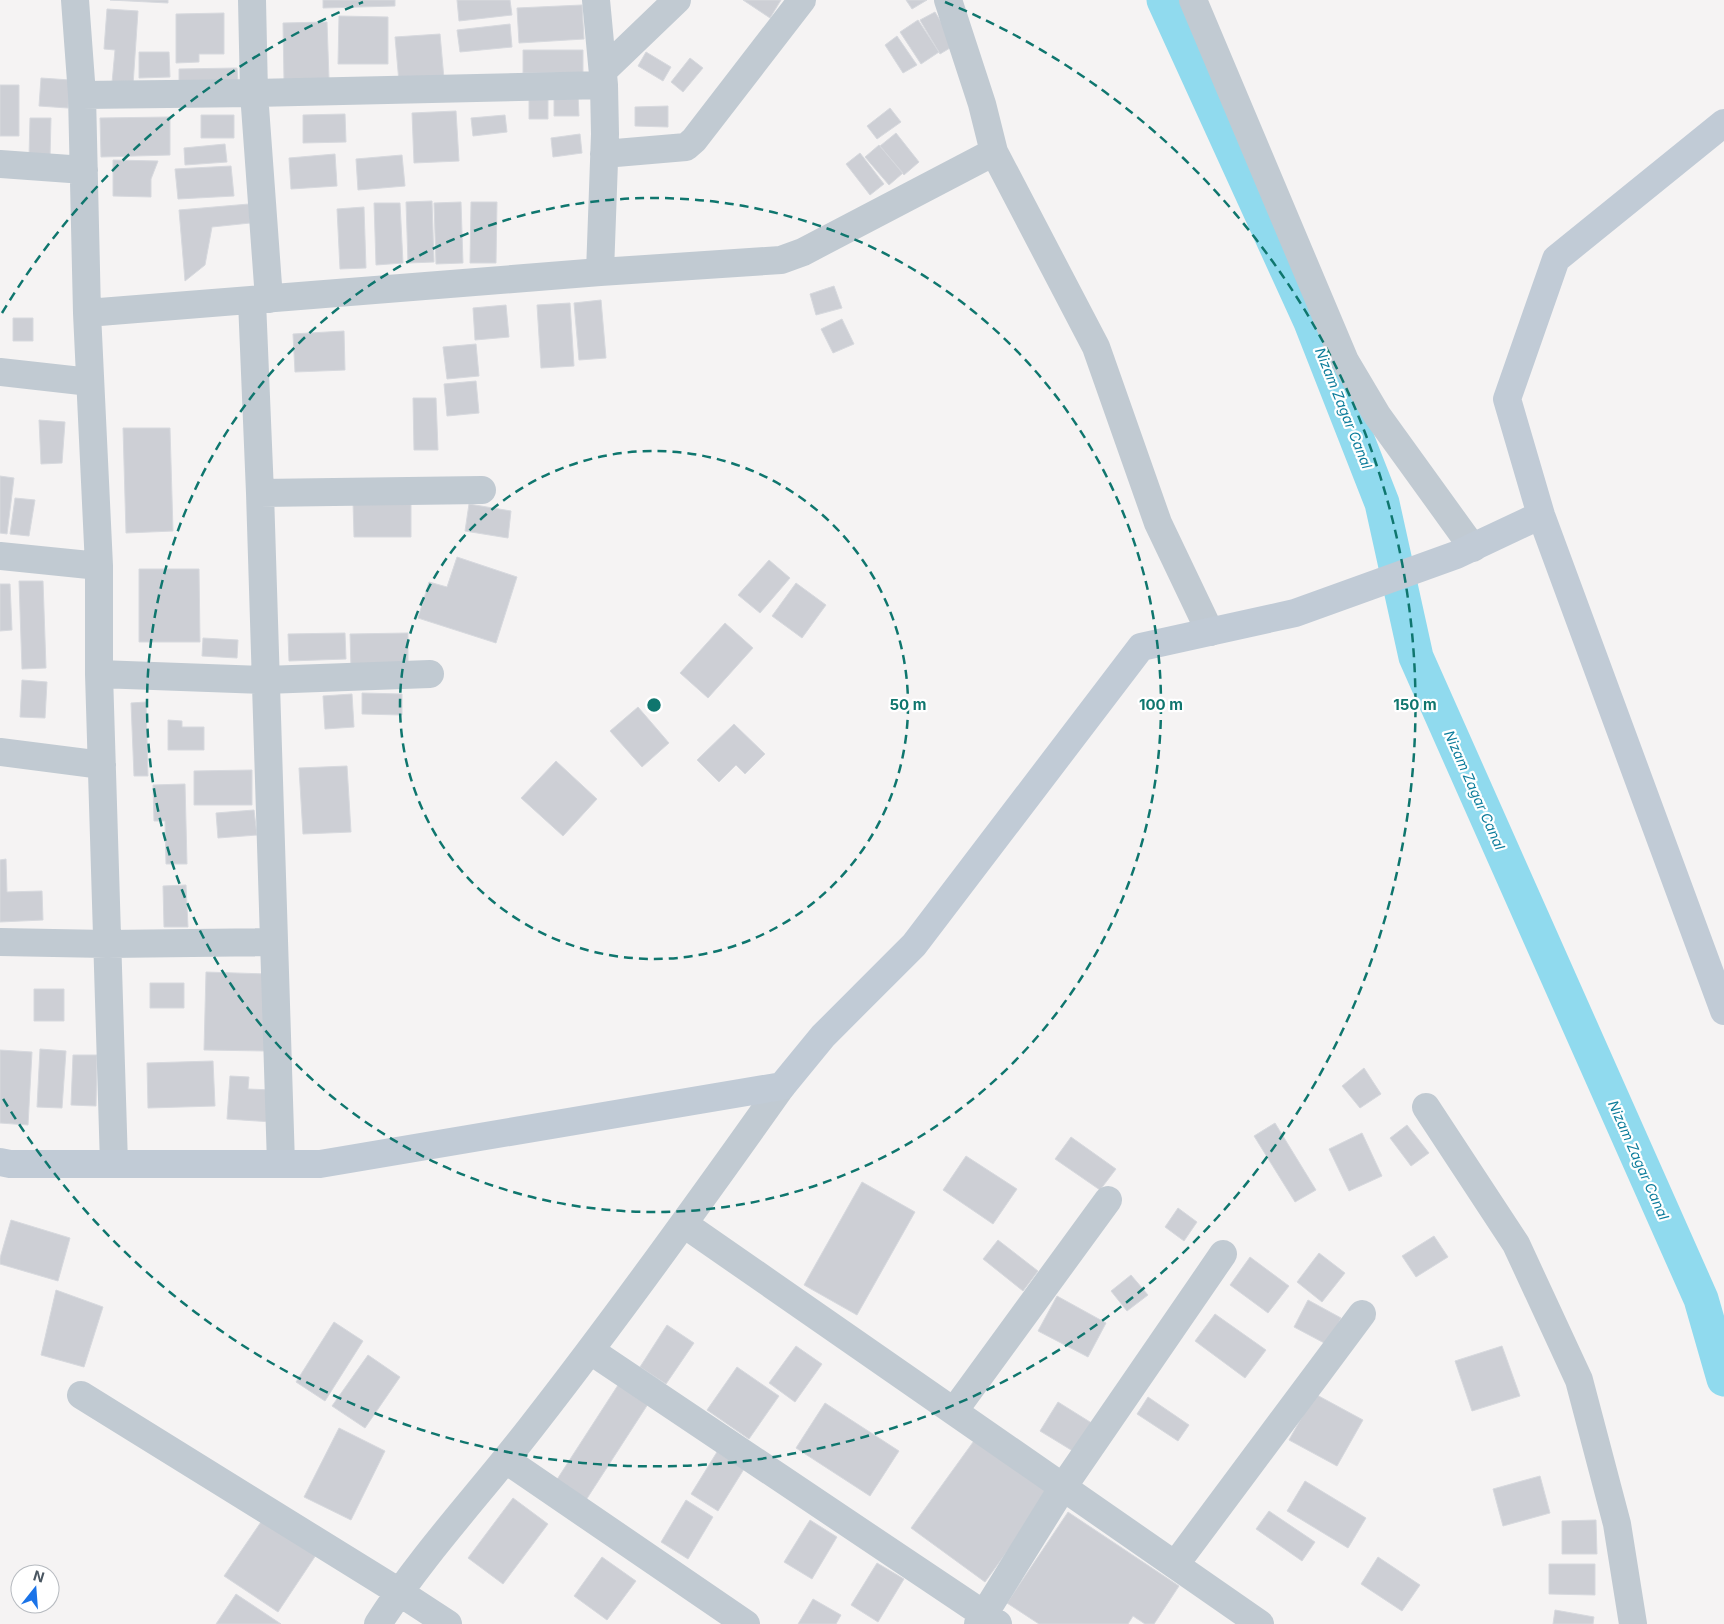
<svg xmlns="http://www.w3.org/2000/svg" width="1724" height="1624" font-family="Inter,sans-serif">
	<rect width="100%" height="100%" fill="#f5f3f3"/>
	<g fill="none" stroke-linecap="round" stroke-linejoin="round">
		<!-- canal -->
		<path stroke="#90daee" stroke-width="35" d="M1164,0L1311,322L1382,503L1416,657L1701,1299L1724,1379"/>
	</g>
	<!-- building -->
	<path fill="#cdcfd5" stroke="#d7d9de" d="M110,0H168V3Z
		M323,0H395V6L323,8Z
		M457,0H510L512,15L459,21Z
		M743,0H781L770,18Z
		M906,0H927L912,9Z
		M582,5L584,39L519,43L517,8Z
		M107,9L138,11L133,85L112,83L115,50L104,49Z
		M935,12L955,45L940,54L920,20Z
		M224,13V54H199V62L176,63V14Z
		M339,16L388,17V64H338Z
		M918,20L939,52L921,64L900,32Z
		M327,22L329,79L284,80L283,23Z
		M510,24L512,47L460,52L457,30Z
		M440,34L444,79L399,82L395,37Z
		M897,36L917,65L903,73L885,45Z
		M523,50H583V73H523Z
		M139,52H169L170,77L139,78Z
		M646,52L671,67L663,81L638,66Z
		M690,58L703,68L683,92L671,82Z
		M237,68L238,83L179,84V69Z
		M41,78L70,80L68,108L39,106Z
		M0,85H19V136H0Z
		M578,94L579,116H554V95Z
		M529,99H548V119H529Z
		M668,106V127L635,126V107Z
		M890,108L901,122L877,139L867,126Z
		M456,111L459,161L414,163L412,113Z
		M345,114L346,142L303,143V115Z
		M201,115H234V138H201Z
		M505,115L507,132L473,136L471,118Z
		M170,117V155L101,157L100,118Z
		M30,118H51L50,158L29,157Z
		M896,133L919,162L904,175L880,146Z
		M580,134L582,153L553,157L551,138Z
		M225,144L227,162L185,165L184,148Z
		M879,145L903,173L889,185L865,157Z
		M860,153L884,184L870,195L846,164Z
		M335,154L337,186L291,189L289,158Z
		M402,155L405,186L358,190L356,159Z
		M113,160L158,161L151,179V197L113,196Z
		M231,166L234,196L178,199L175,169Z
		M432,201L434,262L408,263L406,202Z
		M461,202L463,263L436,264L434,203Z
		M471,202H497L496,263H470Z
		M374,203H400L403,263L376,265Z
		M249,204L250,223L212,227L205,265L185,281L179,210Z
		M364,207L366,268L340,269L337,209Z
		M834,286L842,308L816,315L810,294Z
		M601,300L606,358L579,360L574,303Z
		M570,303L574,366L541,368L537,305Z
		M506,305L509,337L475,340L473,308Z
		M13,318H33V341H13Z
		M842,319L854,344L833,353L821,329Z
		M344,331L345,370L295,372L293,334Z
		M476,344L479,376L447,379L443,347Z
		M476,381L479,413L447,416L444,384Z
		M413,398H436L438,450H414Z
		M39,420L65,422L62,463L41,464Z
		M123,428H170L173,531L126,533Z
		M0,476L14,478L7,534L0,533Z
		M15,498L35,500L29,536L10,534Z
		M353,502H411V537H354Z
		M469,504L511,511L508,538L465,531Z
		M457,557L517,577L496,643L418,618L429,582L447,587Z
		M769,560L790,578L760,613L738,595Z
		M139,569H199L200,642H139Z
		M19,581H43L46,668L22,669Z
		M796,583L826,605L802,638L772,616Z
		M0,584H10L12,630L0,631Z
		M725,623L753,648L708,698L680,673Z
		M345,633L346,659L289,661L288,634Z
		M408,633V668H351L350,634Z
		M203,638L238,640L237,658L202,656Z
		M22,680L47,682L45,718L20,717Z
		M362,693L402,694V715L362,714Z
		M352,694L354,727L325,729L323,696Z
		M146,702L148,776H134L131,703Z
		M638,707L669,743L642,767L610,731Z
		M168,720L182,721V727H204V750H168Z
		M734,724L765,754L745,774L736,765L719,782L697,760Z
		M556,761L597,799L563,836L521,798Z
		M347,766L351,832L303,834L299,768Z
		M252,770V805H194V771Z
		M185,784L187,864H166L165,821H154L153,785Z
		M254,810L257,835L218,838L216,813Z
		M6,859L7,892L42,891L43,920L0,922V860Z
		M186,885L188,927H164L163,886Z
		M206,972L267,974L265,1051L204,1050Z
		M150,983H184V1008H150Z
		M34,989H64V1021H34Z
		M40,1049L66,1051L62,1108L37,1107Z
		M0,1050L32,1052L28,1125L0,1123Z
		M73,1055H97L96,1106L71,1105Z
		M213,1061L215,1106L148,1108L147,1063Z
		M1364,1068L1381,1094L1360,1108L1342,1086Z
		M230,1076L249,1077L248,1089L273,1090L272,1122L227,1119Z
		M1275,1123L1316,1190L1295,1202L1254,1136Z
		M1407,1125L1429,1153L1411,1166L1390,1138Z
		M1362,1133L1382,1176L1349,1191L1329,1149Z
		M1071,1137L1116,1169L1100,1190L1055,1159Z
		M966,1156L1017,1189L993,1224L943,1190Z
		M862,1182L915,1212L857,1315L804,1285Z
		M1178,1208L1197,1222L1184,1241L1165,1227Z
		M11,1220L70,1238L58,1281L0,1264V1258Z
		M1434,1236L1448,1257L1416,1277L1402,1256Z
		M998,1240L1038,1271L1023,1291L983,1259Z
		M1319,1253L1345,1273L1322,1302L1297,1282Z
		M1250,1257L1289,1286L1268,1313L1230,1285Z
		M1131,1275L1148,1295L1127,1311L1111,1291Z
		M56,1290L103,1307L84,1367L41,1355Z
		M1057,1296L1106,1323L1088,1357L1038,1331Z
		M1308,1300L1341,1318L1328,1345L1294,1327Z
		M1215,1314L1266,1350L1245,1378L1195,1341Z
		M334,1322L363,1341L325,1401L296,1382Z
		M667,1325L694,1343L666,1384L640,1367Z
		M796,1346L822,1364L795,1402L769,1383Z
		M1502,1346L1520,1396L1472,1411L1455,1361Z
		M368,1355L400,1377L365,1428L332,1406Z
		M737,1367L779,1396L749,1439L707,1410Z
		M620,1382L650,1401L586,1500L556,1481Z
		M1315,1394L1363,1420L1337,1466L1289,1440Z
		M1148,1397L1189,1425L1178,1441L1137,1414Z
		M1058,1402L1098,1427L1081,1456L1040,1431Z
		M825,1403L899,1451L870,1496L796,1448Z
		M339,1428L385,1451L351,1520L304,1497Z
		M976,1438L1051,1491L985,1582L911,1528Z
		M717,1452L744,1469L718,1511L691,1494Z
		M1540,1476L1550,1513L1503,1526L1493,1489Z
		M1305,1481L1366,1518L1348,1548L1287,1511Z
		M513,1498L548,1524L503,1584L468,1558Z
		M686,1500L713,1517L688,1559L661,1542Z
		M1269,1511L1315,1542L1302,1561L1256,1529Z
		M1068,1512L1179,1586L1154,1624H1145L1133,1616L1128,1624H1039L1007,1603Z
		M263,1519L316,1555L278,1612L224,1576Z
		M810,1520L837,1537L812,1579L784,1562Z
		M1596,1520L1597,1554H1562V1521Z
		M602,1557L636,1581L607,1620L574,1596Z
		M1378,1557L1420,1585L1402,1611L1361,1584Z
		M877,1563L904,1579L878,1622L851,1605Z
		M1549,1564H1595V1595L1549,1594Z
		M236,1594L281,1624H216Z
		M813,1599L841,1615L836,1624H798Z
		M1555,1610L1594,1617L1593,1624H1553Z"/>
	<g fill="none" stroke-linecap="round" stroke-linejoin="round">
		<!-- street -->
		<path stroke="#c1cad2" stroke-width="28" d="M75,0L82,95L87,313L99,566V674L114,1164
			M252,0L254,93L269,299
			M596,0L604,85L605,134L600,272
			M948,0L982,104L994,152L1096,347L1158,523L1210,632
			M1193,0L1345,361L1377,415L1473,548
			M603,71L677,0
			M82,95L254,93L604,85
			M604,154L686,147L694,140L802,0
			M0,164L84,170
			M252,301L260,493L281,1164
			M87,313L600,272L781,260L803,252L994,152
			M0,372L90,382
			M260,493L482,490
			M0,556L99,566
			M99,674L265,680L430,674
			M0,752L102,765
			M0,942L107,944L273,942
			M1426,1107L1516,1244L1579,1380L1617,1524L1633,1624
			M684,1224L1260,1624
			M591,1351L998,1624
			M81,1395L399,1592L448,1624
			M954,1411L1108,1200
			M506,1460L746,1624
			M1175,1565L1362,1314
			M378,1624C424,1552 484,1489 536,1421C621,1312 702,1199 782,1086
			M978,1624L1063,1487L1223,1254"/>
		<!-- secondary -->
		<path stroke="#c1cbd6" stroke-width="28" d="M1724,123L1556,259L1507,399L1541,515L1724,1011
			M0,1162L10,1164H320L782,1086L823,1036L914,945L1141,647L1295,613L1456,555L1541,515"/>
	</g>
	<!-- distance rings -->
	<g fill="none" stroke="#0f766e" stroke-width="2.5" stroke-dasharray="9 6">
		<circle cx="654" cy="705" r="254"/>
		<circle cx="654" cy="705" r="507"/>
		<path d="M2 313A761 761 0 0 1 363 2M945 2A761 761 0 1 1 2 1097"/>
	</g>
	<g text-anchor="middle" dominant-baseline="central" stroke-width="4.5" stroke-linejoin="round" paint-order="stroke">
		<!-- water labels -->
		<g font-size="14" font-style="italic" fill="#0c7c9b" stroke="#fff">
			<text transform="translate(1344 408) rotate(68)">Nizam Zagar Canal</text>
			<text transform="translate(1475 790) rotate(66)">Nizam Zagar Canal</text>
			<text transform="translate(1639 1160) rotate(66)">Nizam Zagar Canal</text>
		</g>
	</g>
	<circle cx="654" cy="705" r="8" fill="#0f766e" stroke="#fff" stroke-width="2.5"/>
	<g font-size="15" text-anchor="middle" font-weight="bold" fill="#0f766e" stroke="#fff" stroke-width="4.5" stroke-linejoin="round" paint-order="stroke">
		<text x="908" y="710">50 m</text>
		<text x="1161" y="710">100 m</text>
		<text x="1415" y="710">150 m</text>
	</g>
	<!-- north arrow -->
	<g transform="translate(35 1589) rotate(17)"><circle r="24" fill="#ffffff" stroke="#b7bbc0"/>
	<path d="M0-4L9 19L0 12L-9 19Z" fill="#1a73e8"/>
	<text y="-8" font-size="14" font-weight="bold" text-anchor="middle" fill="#4a5661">N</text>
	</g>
</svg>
